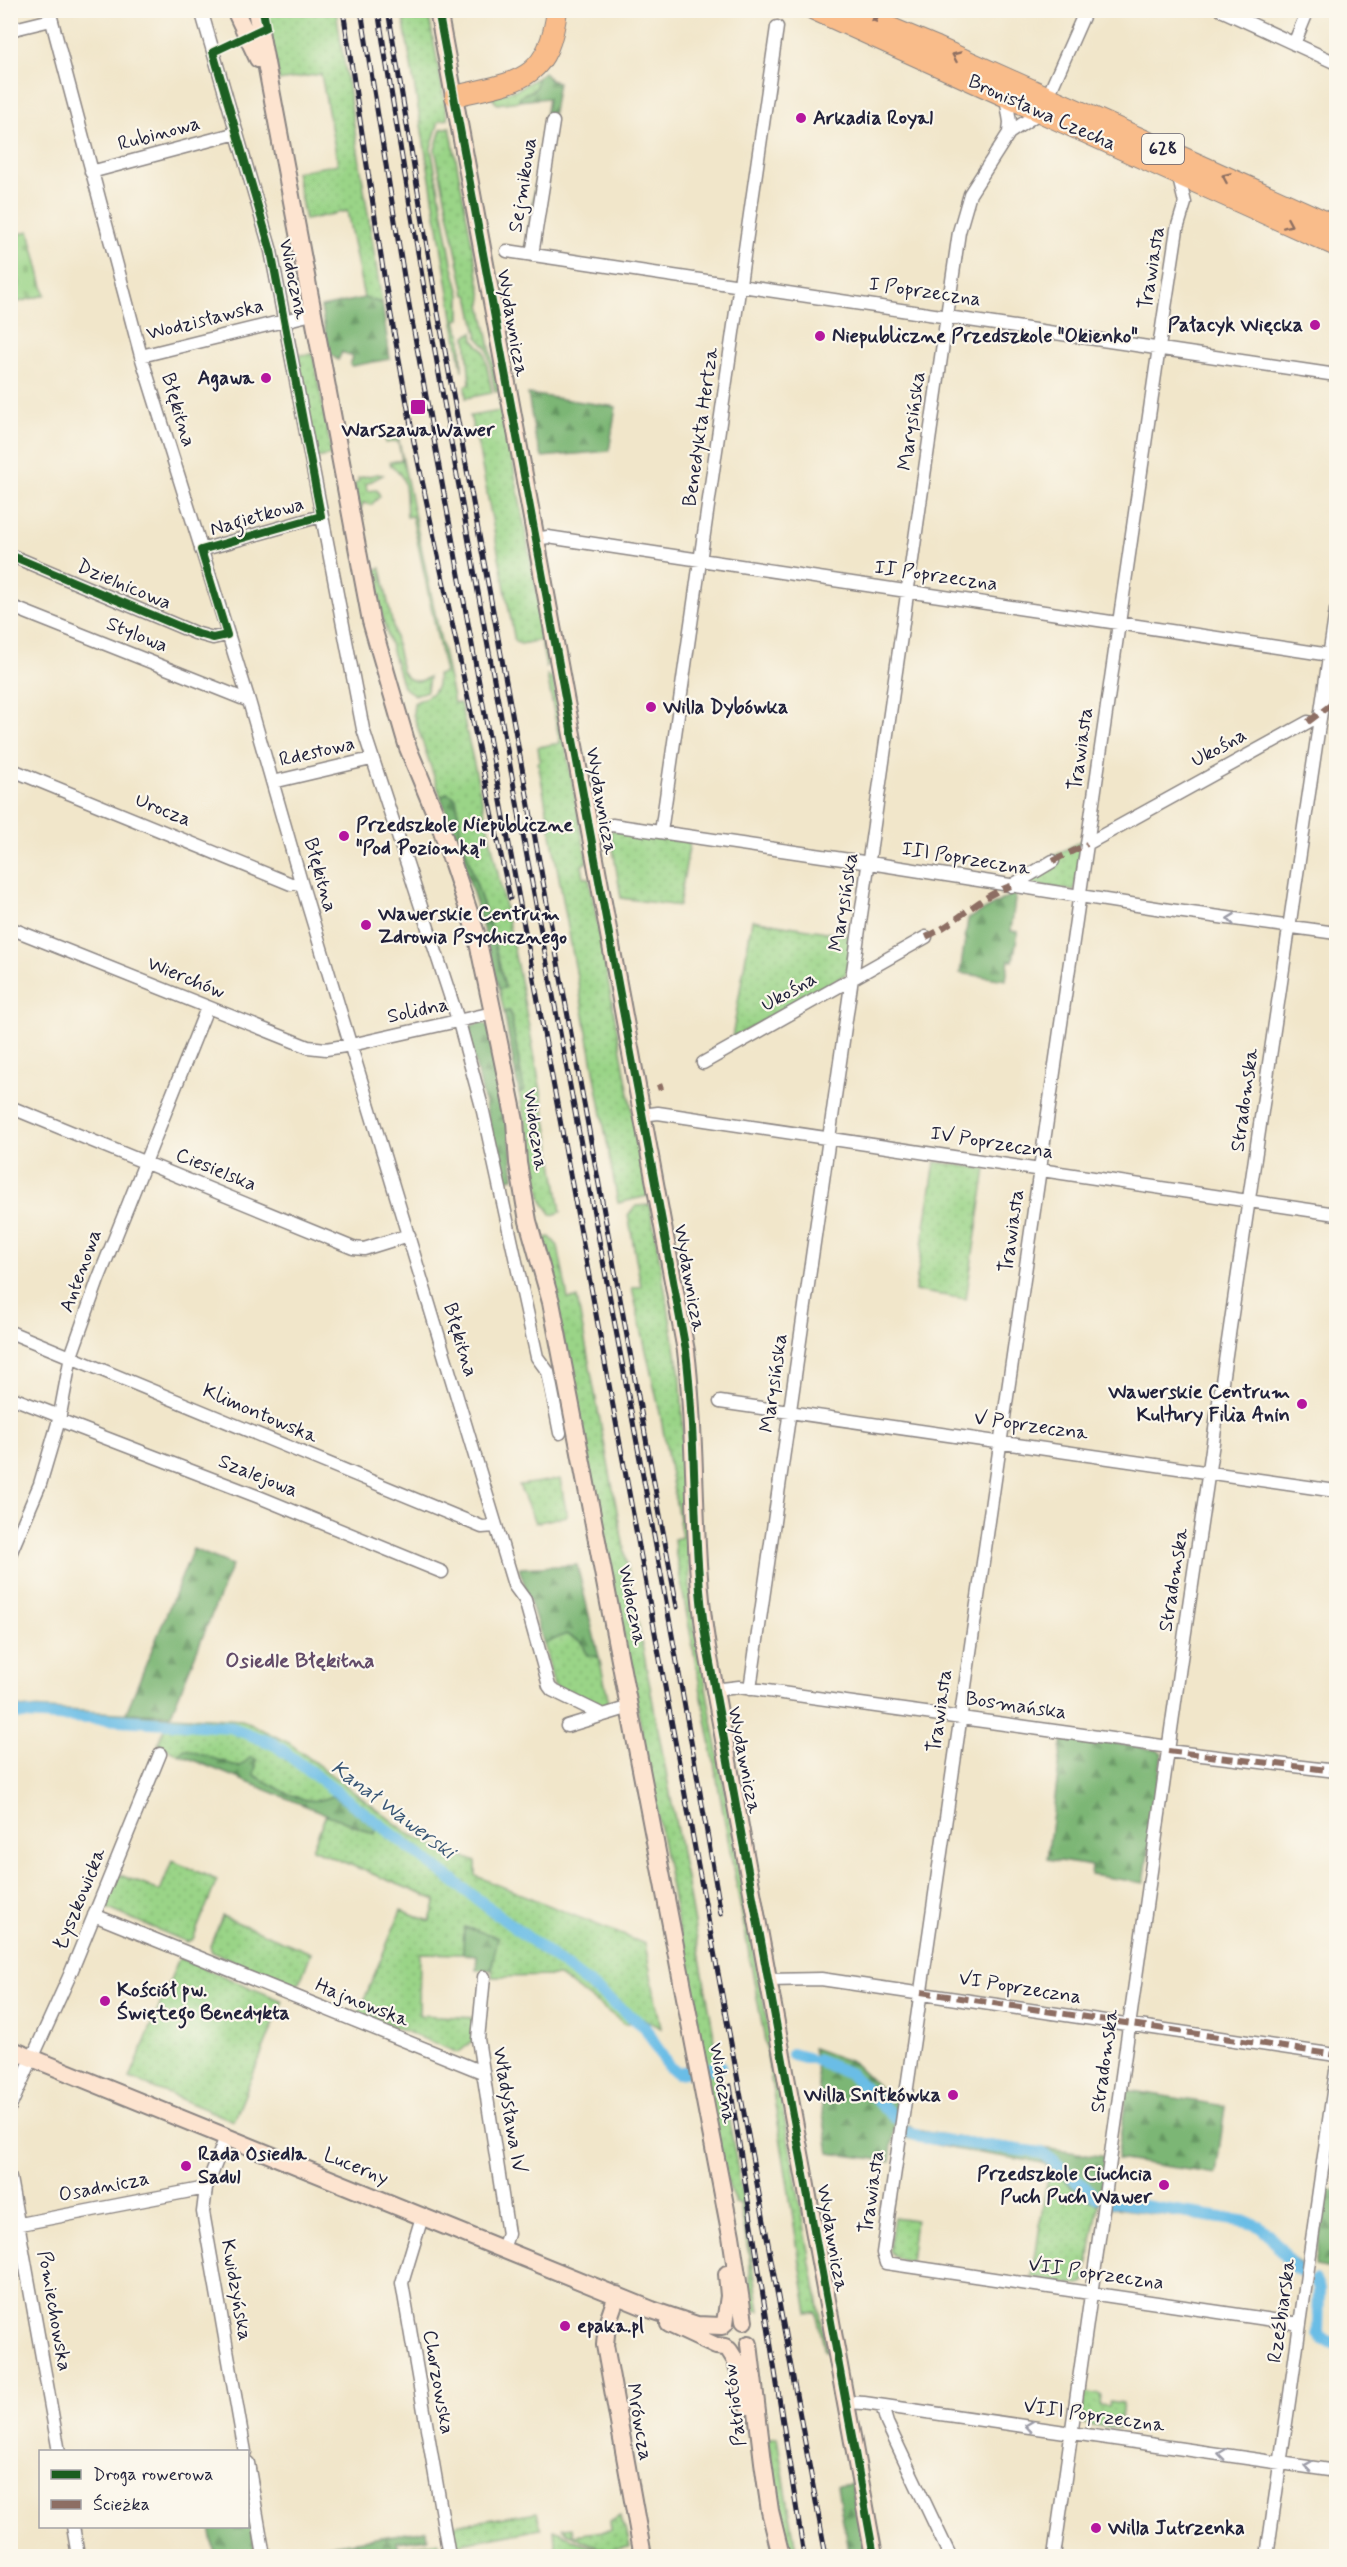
<svg xmlns="http://www.w3.org/2000/svg" width="1347" height="2567" font-family="Mynerve,sans-serif">
	<defs>
		<pattern id="grass-dots" width="8" height="8" patternUnits="userSpaceOnUse" patternTransform="scale(1.5)"><rect width="8" height="8" fill="#9ad487"/><path d="M2 2h.1M6 6h.1" fill="none" stroke="#84b675" stroke-width="1.8" stroke-linecap="round"/></pattern>
		<pattern id="forest-firs" width="22" height="20" patternUnits="userSpaceOnUse" patternTransform="scale(1.5)"><rect width="22" height="20" fill="#7bb674"/><path d="M5 1l3.5 6h-7zM16 11l3.5 6h-7z" fill="#649460"/></pattern>
		<pattern id="cemetery-stones" width="16" height="16" patternUnits="userSpaceOnUse" patternTransform="scale(1.5)"><rect width="16" height="16" fill="#9ad487"/><path d="M2 7V4a2 2 0 0 1 4 0v3zM10 15v-3a2 2 0 0 1 4 0v3z" fill="#84b675"/></pattern>
	</defs>
	<rect width="100%" height="100%" fill="#fbf7ec"/>
	<filter id="ink" filterUnits="userSpaceOnUse"><feTurbulence type="fractalNoise" baseFrequency=".0167" numOctaves="2"/><feDisplacementMap in="SourceGraphic" scale="12" xChannelSelector="R" yChannelSelector="G"/><feConvolveMatrix kernelMatrix="1 2 1 2 8 2 1 2 1" color-interpolation-filters="sRGB"/></filter>
	<filter id="wash" filterUnits="userSpaceOnUse"><feTurbulence type="fractalNoise" baseFrequency=".008" numOctaves="4" result="noise"/><feDisplacementMap in="SourceGraphic" scale="24" xChannelSelector="R" yChannelSelector="G"/><feGaussianBlur stdDeviation="1.35" result="paint"/><feColorMatrix in="noise" values="0 0 0 0 0 0 0 0 0 0 0 0 0 0 0 0 0 1.4 0 .05"/><feComposite in="paint" operator="in"/></filter>
	<g filter="url(#wash)">
		<rect width="100%" height="100%" fill="#f1e6ca"/>
		<!-- grass -->
		<path fill="url(#grass-dots)" stroke="#5e7b61" stroke-width="1.5" d="M266,11H336L382,303L364,298L347,211L305,220L296,172L338,164L321,74L279,81Z
			M402,11H428L448,119L439,121L431,148L453,268L460,294V319L456,320L459,333H461L462,371Z
			M537,78L536,88L526,94L519,101L497,104L491,97L518,89Z
			M450,127L482,297L481,304L499,391L495,392L487,348L478,338L469,296L465,294L435,149L441,129Z
			M473,332L474,340L484,351L492,393L466,398L465,386L470,384L466,336Z
			M313,354L332,455L316,458L297,355Z
			M501,398L549,661L546,667L541,640L521,644L515,642L478,445L470,416L501,411L499,399Z
			M398,437L454,703H460C499,871 535,1041 561,1212L552,1215L542,1201L519,1092L524,1091L509,1011L504,1012L499,989L505,987L491,930L461,836L456,798L447,793L441,797L413,714L414,703C427,696 440,694 437,675L445,673L412,516L407,517C405,498 410,477 391,466L390,462L402,460L398,441L386,443L385,438Z
			M377,474L383,475L366,484L367,491L377,490L380,496L371,505L363,503L360,511L373,570L381,568L402,671C409,682 418,684 429,677L427,691L415,695L403,687L388,638L371,573L354,484L359,481L358,478Z
			M547,675L553,679L587,862L582,865L584,877L589,878L648,1196L618,1203L538,762L540,761L538,747L560,743Z
			M610,830L654,836L655,839L690,841L679,906L621,898Z
			M1081,841L1082,849L1074,891L1025,883L1052,857Z
			M752,920L852,936L846,974L732,1038Z
			M935,1162L986,1169L966,1299L915,1291Z
			M650,1205L681,1381L691,1605L827,2351H825L816,2312L808,2313L765,2041L675,1550L674,1539L682,1537L660,1413L632,1288L641,1286L628,1215L636,1206Z
			M550,1237L558,1246L568,1299L577,1298L685,1873L738,2171L760,2311L750,2309V2262L740,2203H735L723,2170C666,1859 610,1548 541,1239Z
			M560,1479L567,1516L535,1523L519,1485Z
			M566,1634L582,1642L587,1655L599,1657L610,1707L604,1709L554,1686L544,1644Z
			M10,1707L242,1720L289,1743L411,1835L476,1862V1876L645,1944L661,2028L644,2019L625,2024L559,1976L492,1977L493,1955L498,1937L464,1927L463,1954L420,1953L419,2015L476,2018L475,2039L458,2053L359,2012L401,1910L430,1921L436,1900L312,1849L326,1814L374,1834L377,1827L321,1801L309,1802L290,1795L253,1775L256,1766C230,1768 209,1758 185,1749L178,1754L158,1744L166,1725L11,1716Z
			M172,1861L217,1880L193,1939L187,1942L106,1908L103,1902L115,1873L160,1891Z
			M222,1916L311,1953L300,1982L293,1985L212,1952L210,1946Z
			M179,1958L283,2001L234,2121L130,2078Z
			M1049,2166L1086,2198L1099,2204L1084,2283L1079,2285L1032,2278Z
			M894,2217L915,2220L910,2261L896,2258L889,2251Z
			M1085,2392L1101,2395L1100,2405L1109,2406L1110,2401L1123,2403L1119,2429L1081,2423Z
			M777,2437L797,2556H789L767,2439Z
			M537,2512L541,2528L451,2545L449,2526Z
			M620,2516L621,2522L626,2528L630,2547L607,2551C592,2540 578,2543 563,2528L572,2527L573,2535L611,2530L610,2522Z
			M554,2530C563,2531 565,2534 572,2539C582,2545 595,2544 604,2552L556,2556Z
			M438,2541L442,2556H399L396,2549Z"/>
		<!-- forest -->
		<path fill="url(#forest-firs)" stroke="#4e6c58" stroke-width="1.5" d="M544,72L550,80L558,82L552,118H548L528,247H526L548,98L519,101C520,92 530,94 536,88L537,78Z
			M364,298L382,303L390,359L352,366L350,365L353,357L342,352L338,360L329,353L321,307Z
			M528,394L616,407L609,451L542,457L535,436Z
			M447,793L456,798L461,836L491,930L505,988L499,989L475,899L441,797Z
			M1016,892L1011,931L1018,932L1013,961L1009,960L1006,980L960,973L968,919Z
			M510,1011L524,1091L519,1092L504,1012Z
			M482,1022L488,1026L506,1101L514,1178L503,1180L468,1033L470,1026Z
			M193,1549L232,1565L171,1714L126,1713Z
			M577,1565L599,1657L587,1655L582,1642L566,1634L544,1644L519,1568Z
			M1063,1736L1157,1750L1162,1753L1144,1883L1091,1875L1092,1866L1047,1859Z
			M185,1749L239,1767L251,1757L257,1760L254,1775C279,1788 304,1810 332,1796L377,1827L375,1834L178,1754Z
			M464,1927L498,1937L491,1970H476L477,1955L463,1954Z
			M813,2048L854,2063L886,2094L898,2096L890,2161L829,2153Z
			M1127,2090L1225,2106L1216,2174L1117,2159Z
			M908,2124L916,2130L931,2133L1106,2157L1099,2204L1086,2198L1043,2163L955,2149L906,2138Z
			M1326,2189L1336,2191V2270L1315,2266Z
			M1111,2196L1254,2220L1260,2223L1301,2265L1300,2274L1282,2258L1265,2237L1256,2230L1244,2226L1110,2207Z
			M852,2484L866,2556H849L837,2486Z
			M248,2510L256,2556H215L210,2527L248,2526Z
			M426,2530L427,2538L396,2542L399,2556H292V2551Z"/>
		<!-- cemetery -->
		<path fill="url(#cemetery-stones)" stroke="#5e7b61" stroke-width="1.5" d="M29,231L45,295L11,304V236Z"/>
		<g fill="none" stroke-linecap="round" stroke-linejoin="round">
			<!-- canal -->
			<path stroke="#6abde6" stroke-width="12" d="M10,1713L230,1727L274,1744L645,2027L668,2066L677,2073L690,2071
				M792,2054L807,2058
				M816,2060L849,2073L895,2118
				M706,2069L720,2067
				M907,2131L920,2137L1042,2153L1097,2197
				M1111,2201L1247,2222L1259,2226L1269,2235L1295,2268L1301,2271
				M1315,2280L1319,2289L1318,2334L1322,2339L1336,2344"/>
		</g>
	</g>
	<g filter="url(#ink)">
		<g fill="none" stroke-linecap="round" stroke-linejoin="round">
			<!-- street casing -->
			<g stroke="#8a8482" stroke-width="15">
				<path id="street" d="M49,10L141,356L249,701L301,882L514,1585L525,1600L549,1686L552,1690L603,1715
					M201,10L271,251L363,729L460,1026L482,1107L537,1357L548,1372L560,1433
					M1221,10L1336,63
					M10,30L51,20
					M1294,44L1308,10
					M1048,96L1086,10
					M1006,97L1010,122L1009,133
					M91,172L237,133
					M1178,174L1185,203L1177,229L1158,354L883,2253L886,2263L1300,2324
					M507,251L1336,375
					M532,255L553,122
					M141,356L312,314
					M536,539L548,537L1330,655
					M201,550L321,516
					M10,555L195,633L213,638L227,635
					M10,606L249,701
					M10,769L291,884L301,882
					M273,782L371,759
					M589,830L612,825L870,863L1169,910L1336,933
					M661,832L777,27
					M1087,844L1308,722
					M1011,886L1053,861
					M10,928L308,1047L326,1049L351,1045L493,1013
					M703,1063L926,937
					M10,1107L353,1248L364,1249L409,1235
					M642,1115L658,1113L1336,1214
					M10,1332L482,1527L495,1526
					M10,1397L59,1416
					M720,1402L1336,1491
					M59,1420L259,1497L442,1572
					M10,1554L40,1484L59,1420L71,1356L98,1280L207,1008
					M750,1689L959,232L970,194L1009,133L1040,112
					M714,1690L739,1687L1169,1747
					M567,1726L630,1707
					M1168,1751L1336,1771
					M94,1915L482,2072
					M484,1977L478,2039L508,2234L503,2249
					M768,1980L821,1979L1336,2055
					M10,2107L69,1977L160,1754
					M226,2137L206,2188L203,2212L245,2452
					M10,2178L59,2452
					M422,2217L402,2283L449,2556
					M10,2226L206,2188
					M846,2402L864,2403L1336,2471
					M882,2406L887,2423L950,2556
					M248,2463L264,2556
					M73,2526L78,2556
					M1054,2556L1180,1666L1336,610
					M1267,2556L1336,2071"/>
			</g>
			<!-- secondary casing -->
			<g stroke="#8a8482" stroke-width="20">
				<path id="secondary" d="M235,10L258,59
					M256,10L371,621L408,748L440,825L476,933L493,1013L515,1121L518,1163L528,1221L551,1302L731,2236L744,2321
					M438,10L686,1351C698,1449 691,1549 707,1647L874,2556
					M10,2049L652,2310L697,2325L722,2326
					M617,2295L607,2324L605,2345L643,2556
					M725,2323L729,2296L727,2274
					M669,2324L716,2346L725,2347
					M749,2344L763,2462L770,2511L781,2556
					M729,2350L736,2361L748,2406"/>
			</g>
			<!-- primary casing -->
			<g stroke="#8a8482" stroke-width="22">
				<path id="primary" d="M814,10L1336,246
					M848,10L937,47L1336,226
					M455,96C517,81 548,83 557,10"/>
			</g>
			<!-- street -->
			<use href="#street" stroke="#fff" stroke-width="12"/>
			<!-- secondary -->
			<use href="#secondary" stroke="#fde4d0" stroke-width="16"/>
			<!-- primary -->
			<use href="#primary" stroke="#f9bc8a" stroke-width="20"/>
			<!-- rail casing -->
			<g stroke="#22223b" stroke-width="5">
				<path id="rail" d="M343,10L385,282L414,442L510,898
					M361,10L405,283L826,2556
					M378,10C479,647 613,1279 721,1914
					M388,10L438,313L677,1607
					M730,2086L804,2556"/>
			</g>
			<!-- rail -->
			<use href="#rail" stroke="#fbf7ec" stroke-width="3" stroke-dasharray="9" stroke-linecap="butt"/>
			<!-- quiet -->
			<path stroke="#8d6e63" stroke-width="6" stroke-dasharray="12 6" stroke-linecap="butt" d="M874,22L878,10
				M1308,722L1333,703
				M1053,861L1087,844
				M926,937C956,924 980,895 1011,886
				M657,1088L663,1086
				M1168,1751L1336,1771
				M921,1992L1336,2055"/>
			<!-- cycleway casing -->
			<g stroke="#fbf7ec" stroke-width="11">
				<path id="cycleway" d="M438,10L686,1351C698,1449 691,1549 707,1647L874,2556
					M10,555L195,633L213,638L227,635L201,550L321,516L271,251L213,52L266,27L263,10"/>
			</g>
			<!-- cycleway -->
			<use href="#cycleway" stroke="#1b5e20" stroke-width="8"/>
		</g>
		<!-- one-way arrows -->
		<defs><path id="oneway-chevron" d="M-2-3.5L2.5 0L-2 3.5" fill="none" stroke-width="1.6" stroke-linecap="round" stroke-linejoin="round" transform="scale(1.5)"/></defs>
		<g stroke="#8e6f62">
			<use href="#oneway-chevron" transform="translate(956 56) rotate(-156)"/>
			<use href="#oneway-chevron" transform="translate(1226 177) rotate(-156)"/>
			<use href="#oneway-chevron" transform="translate(1288 224) rotate(24)"/>
		</g>
		<g stroke="#9c9ca7">
			<use href="#oneway-chevron" transform="translate(1231 919) rotate(-173)"/>
			<use href="#oneway-chevron" transform="translate(1029 2426) rotate(-172)"/>
			<use href="#oneway-chevron" transform="translate(1222 2454) rotate(-172)"/>
			<use href="#oneway-chevron" transform="translate(1308 2466) rotate(-171)"/>
		</g>
	</g>
	<!-- markers -->
	<g fill="#b5179e" stroke="#fbf7ec" stroke-width="2">
		<circle cx="801" cy="118" r="6"/>
		<circle cx="1315" cy="325" r="6"/>
		<circle cx="820" cy="336" r="6"/>
		<circle cx="266" cy="378" r="6"/>
		<rect x="410" y="399" width="16" height="16" rx="3"/>
		<circle cx="651" cy="707" r="6"/>
		<circle cx="344" cy="836" r="6"/>
		<circle cx="366" cy="925" r="6"/>
		<circle cx="1302" cy="1404" r="6"/>
		<circle cx="105" cy="2001" r="6"/>
		<circle cx="953" cy="2095" r="6"/>
		<circle cx="186" cy="2166" r="6"/>
		<circle cx="1164" cy="2185" r="6"/>
		<circle cx="565" cy="2326" r="6"/>
		<circle cx="1096" cy="2528" r="6"/>
	</g>
	<g text-anchor="middle" dominant-baseline="central" stroke-width="4.5" stroke-linejoin="round" paint-order="stroke">
		<!-- shield labels -->
		<rect fill="#fbf7ec" stroke="#636270" stroke-width="1.5" x="1142" y="134" width="42" height="30" rx="4.5"/>
		<g font-size="18" font-weight="bold" fill="#22223b">
			<text x="1163" y="149">628</text>
		</g>
		<!-- street labels -->
		<g font-size="20" fill="#22223b" stroke="#fbf7ec">
			<text transform="translate(1042 113) rotate(24)">Bronisława Czecha</text>
			<text transform="translate(159 134) rotate(-15)">Rubinowa</text>
			<text transform="translate(523 185) rotate(-81)">Sejmikowa</text>
			<text transform="translate(1152 268) rotate(-81)">Trawiasta</text>
			<text transform="translate(293 279) rotate(78)">Widoczna</text>
			<text transform="translate(925 292) rotate(8)">I Poprzeczna</text>
			<text transform="translate(205 320) rotate(-14)">Wodzisławska</text>
			<text transform="translate(512 323) rotate(80)">Wydawnicza</text>
			<text transform="translate(178 410) rotate(73)">Błękitna</text>
			<text transform="translate(912 421) rotate(-82)">Marysińska</text>
			<text transform="translate(701 427) rotate(-82)">Benedykta Hertza</text>
			<text transform="translate(257 517) rotate(-16)">Nagietkowa</text>
			<text transform="translate(936 576) rotate(8)">II Poprzeczna</text>
			<text transform="translate(124 585) rotate(23)">Dzielnicowa</text>
			<text transform="translate(137 635) rotate(22)">Stylowa</text>
			<text transform="translate(1219 748) rotate(-29)">Ukośna</text>
			<text transform="translate(1081 749) rotate(-82)">Trawiasta</text>
			<text transform="translate(317 752) rotate(-13)">Rdestowa</text>
			<text transform="translate(601 801) rotate(80)">Wydawnicza</text>
			<text transform="translate(163 810) rotate(22)">Urocza</text>
			<text transform="translate(966 859) rotate(9)">III Poprzeczna</text>
			<text transform="translate(320 875) rotate(74)">Błękitna</text>
			<text transform="translate(844 902) rotate(-81)">Marysińska</text>
			<text transform="translate(186 978) rotate(22)">Wierchów</text>
			<text transform="translate(789 992) rotate(-30)">Ukośna</text>
			<text transform="translate(418 1011) rotate(-12)">Solidna</text>
			<text transform="translate(1245 1100) rotate(-82)">Stradomska</text>
			<text transform="translate(535 1130) rotate(82)">Widoczna</text>
			<text transform="translate(992 1143) rotate(9)">IV Poprzeczna</text>
			<text transform="translate(216 1170) rotate(22)">Ciesielska</text>
			<text transform="translate(1012 1231) rotate(-82)">Trawiasta</text>
			<text transform="translate(81 1271) rotate(-70)">Antenowa</text>
			<text transform="translate(689 1278) rotate(80)">Wydawnicza</text>
			<text transform="translate(460 1340) rotate(73)">Błękitna</text>
			<text transform="translate(774 1383) rotate(-82)">Marysińska</text>
			<text transform="translate(260 1414) rotate(23)">Klimontowska</text>
			<text transform="translate(1031 1426) rotate(8)">V Poprzeczna</text>
			<text transform="translate(258 1476) rotate(22)">Szalejowa</text>
			<text transform="translate(1174 1580) rotate(-81)">Stradomska</text>
			<text transform="translate(632 1605) rotate(79)">Widoczna</text>
			<text transform="translate(1016 1706) rotate(8)">Bosmańska</text>
			<text transform="translate(940 1711) rotate(-82)">Trawiasta</text>
			<text transform="translate(744 1760) rotate(79)">Wydawnicza</text>
			<text transform="translate(80 1899) rotate(-68)">Łyszkowicka</text>
			<text transform="translate(1020 1988) rotate(9)">VI Poprzeczna</text>
			<text transform="translate(362 2003) rotate(22)">Hajnowska</text>
			<text transform="translate(1105 2061) rotate(-82)">Stradomska</text>
			<text transform="translate(722 2083) rotate(80)">Widoczna</text>
			<text transform="translate(509 2110) rotate(81)">Władysława IV</text>
			<text transform="translate(356 2167) rotate(22)">Lucerny</text>
			<text transform="translate(104 2187) rotate(-11)">Osadnicza</text>
			<text transform="translate(872 2192) rotate(-82)">Trawiasta</text>
			<text transform="translate(832 2238) rotate(80)">Wydawnicza</text>
			<text transform="translate(1096 2274) rotate(8)">VII Poprzeczna</text>
			<text transform="translate(236 2290) rotate(80)">Kwidzyńska</text>
			<text transform="translate(54 2311) rotate(80)">Pomiechowska</text>
			<text transform="translate(1282 2311) rotate(-82)">Rzeźbiarska</text>
			<text transform="translate(438 2382) rotate(80)">Chorzowska</text>
			<text transform="translate(735 2405) rotate(-97)">Patriotów</text>
			<text transform="translate(1094 2416) rotate(8)">VIII Poprzeczna</text>
			<text transform="translate(639 2422) rotate(80)">Mrówcza</text>
		</g>
		<!-- poi labels -->
		<g font-size="20" font-weight="bold" fill="#22223b" stroke="#fbf7ec" text-anchor="start">
			<text x="813" y="118">Arkadia Royal</text>
			<text x="1303" y="325" text-anchor="end">Pałacyk Więcka</text>
			<text x="832" y="336">Niepubliczne Przedszkole "Okienko"</text>
			<text x="254" y="378" text-anchor="end">Agawa</text>
			<text x="418" y="430" text-anchor="middle">Warszawa Wawer</text>
			<text x="663" y="707">Willa Dybówka</text>
			<text x="356" y="825">Przedszkole Niepubliczne<tspan x="356" dy="23">"Pod Poziomką"</tspan></text>
			<text x="378" y="914">Wawerskie Centrum<tspan x="378" dy="23">Zdrowia Psychicznego</tspan></text>
			<text x="1290" y="1392" text-anchor="end">Wawerskie Centrum<tspan x="1290" dy="23">Kultury Filia Anin</tspan></text>
			<text x="117" y="1990">Kościół pw.<tspan x="117" dy="23">Świętego Benedykta</tspan></text>
			<text x="941" y="2095" text-anchor="end">Willa Snitkówka</text>
			<text x="198" y="2154">Rada Osiedla<tspan x="198" dy="23">Sadul</tspan></text>
			<text x="1152" y="2174" text-anchor="end">Przedszkole Ciuchcia<tspan x="1152" dy="23">Puch Puch Wawer</tspan></text>
			<text x="577" y="2326">epaka.pl</text>
			<text x="1108" y="2528">Willa Jutrzenka</text>
		</g>
		<!-- neighbourhood labels -->
		<g font-size="21" font-weight="bold" fill="#634c69" stroke="#fbf7ec">
			<text x="300" y="1661">Osiedle Błękitna</text>
		</g>
		<!-- water labels -->
		<g font-size="21" font-style="italic" fill="#3b5877" stroke="#fbf7ec">
			<text transform="translate(393 1810) rotate(37)">Kanał Wawerski</text>
		</g>
	</g>
	<!-- margin -->
	<rect width="1347" height="2567" fill="none" stroke="#fbf7ec" stroke-width="36"/>
	<!-- legend -->
	<rect x="39" y="2450" width="210" height="78" fill="#fbf7ec" stroke="#a4a2a5" stroke-width="1.5"/>
	<rect x="51" y="2470" width="30" height="9" fill="#1b5e20" stroke="#a4a2a5" stroke-width="1.5"/>
	<text x="93" y="2480" font-size="18" fill="#22223b">Droga rowerowa</text>
	<rect x="51" y="2500" width="30" height="9" fill="#8d6e63" stroke="#a4a2a5" stroke-width="1.5"/>
	<text x="93" y="2510" font-size="18" fill="#22223b">Ścieżka</text>
</svg>
